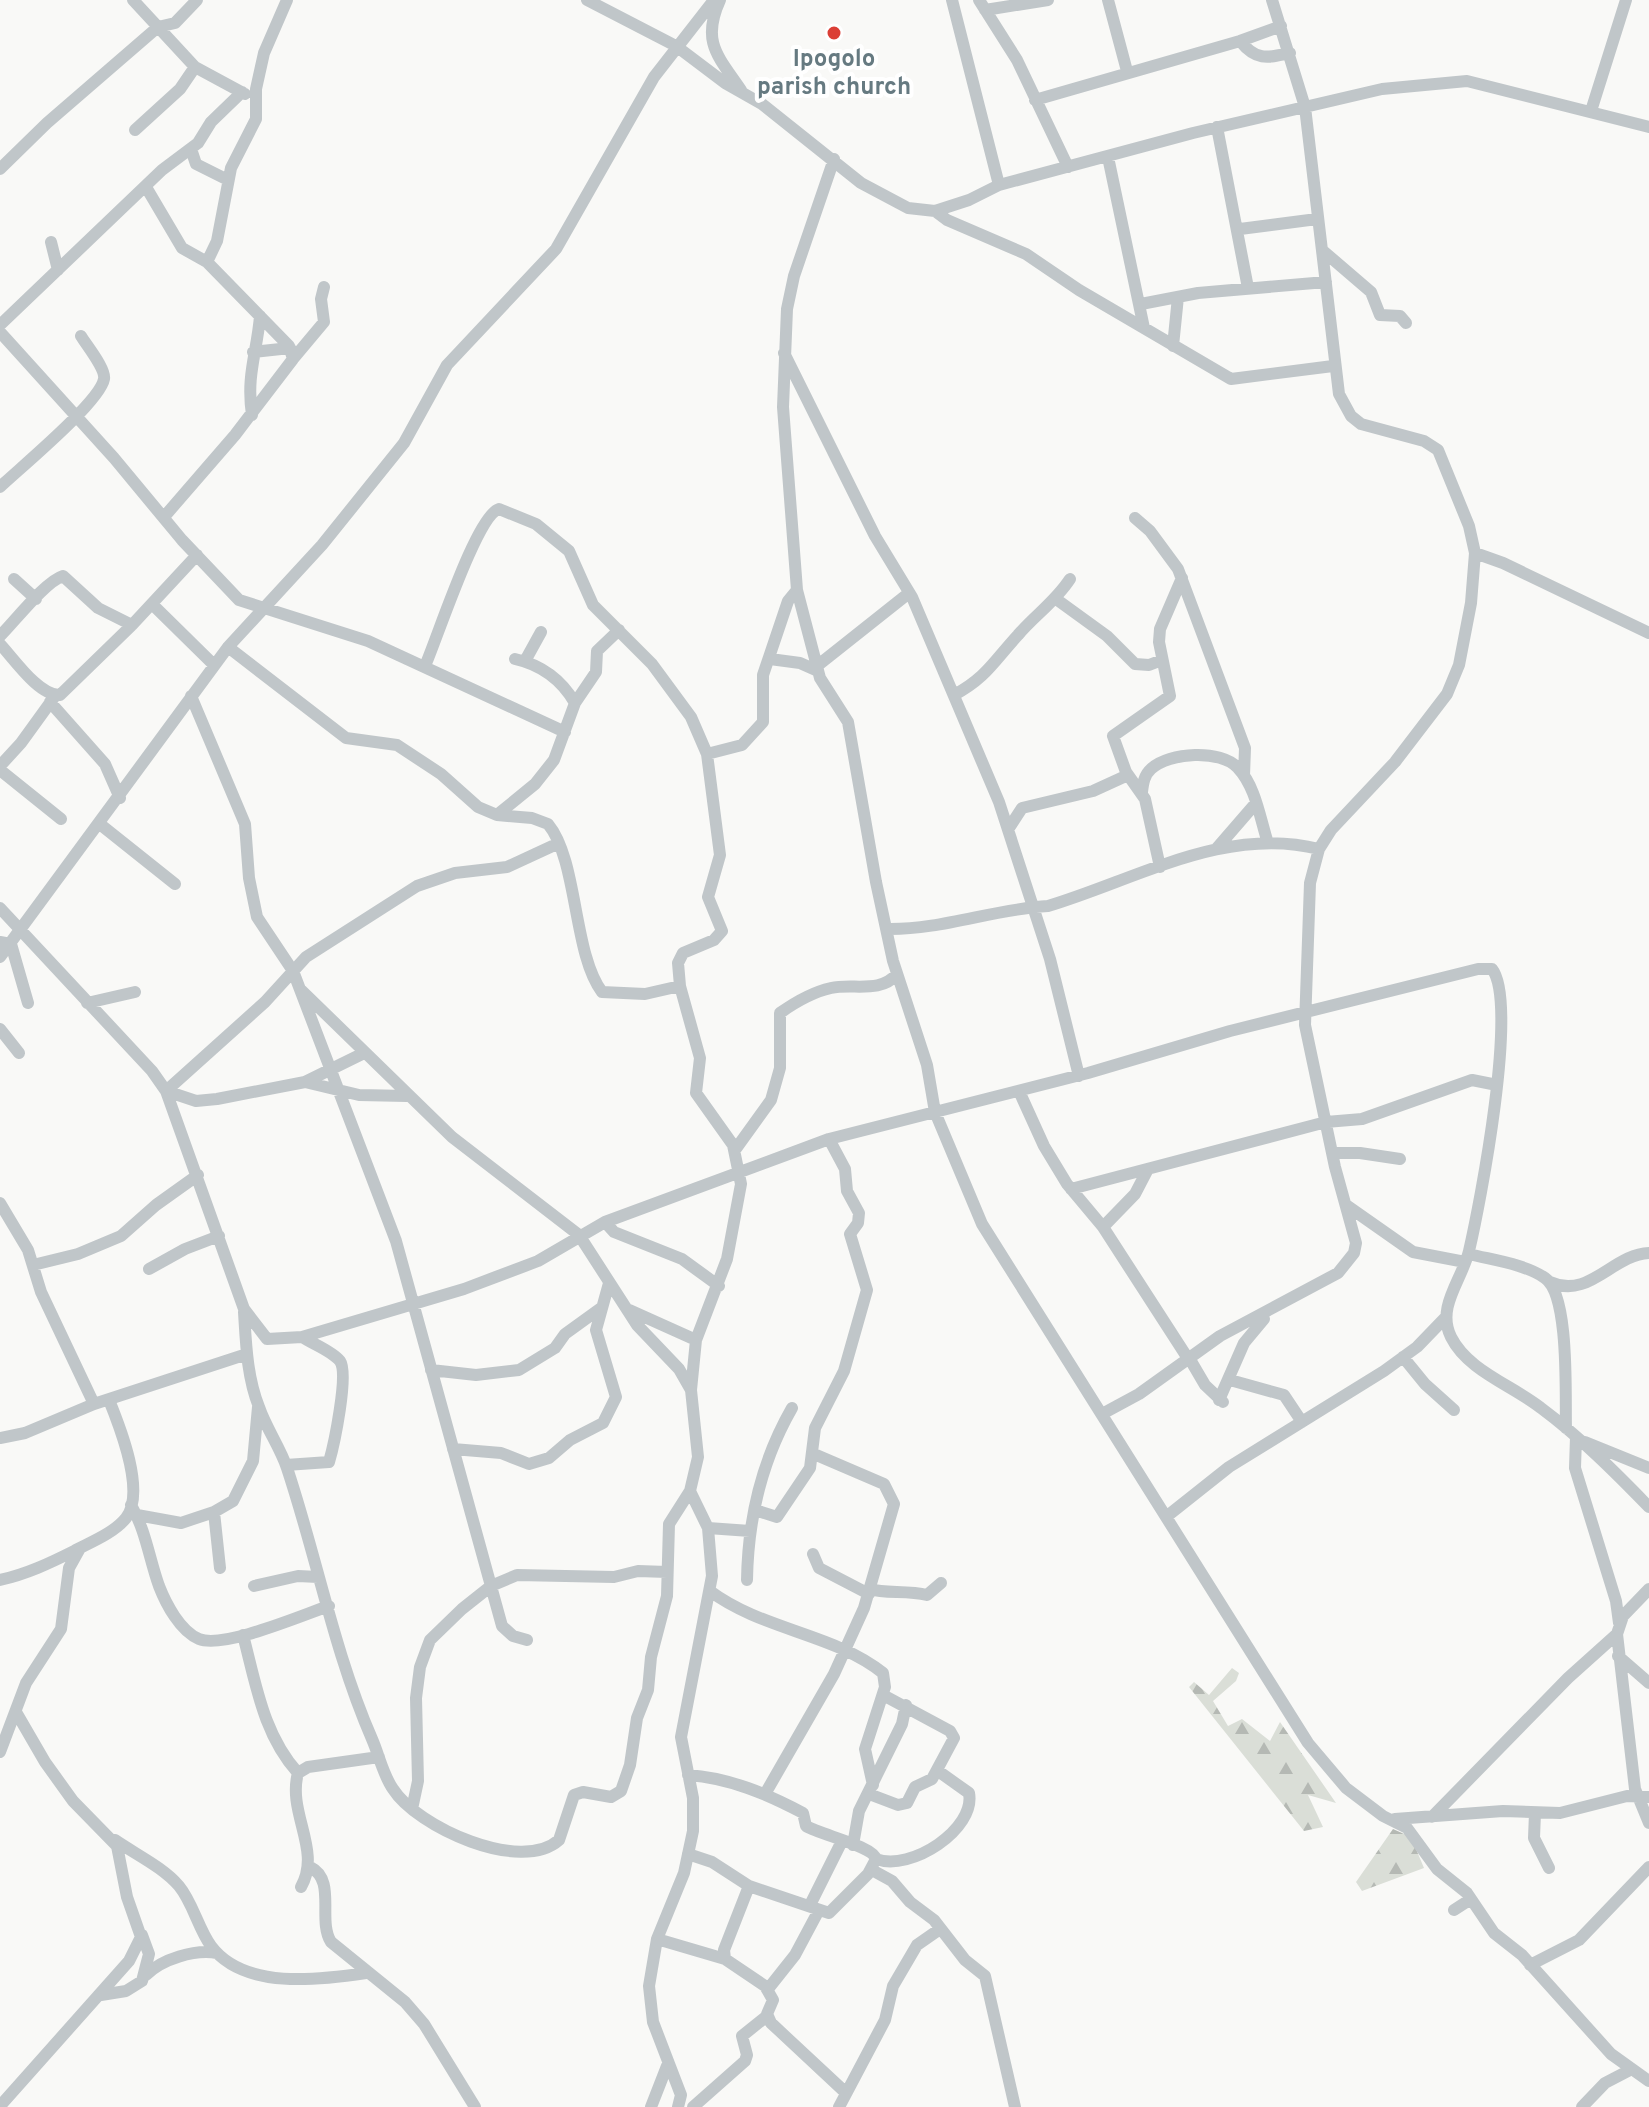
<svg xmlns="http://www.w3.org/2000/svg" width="1649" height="2107" font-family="Overpass,sans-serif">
	<defs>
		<pattern id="forest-firs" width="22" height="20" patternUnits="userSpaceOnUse" patternTransform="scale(2)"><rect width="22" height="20" fill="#daded7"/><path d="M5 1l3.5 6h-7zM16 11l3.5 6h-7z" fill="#b5b9b4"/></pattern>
	</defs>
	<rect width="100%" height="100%" fill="#f9f9f7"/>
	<!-- forest -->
	<path fill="url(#forest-firs)" d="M1232,1668L1239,1673L1236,1681L1213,1701L1228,1726L1242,1719L1270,1741L1280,1722L1336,1803L1308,1795L1323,1827L1304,1831L1189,1687L1194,1682L1209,1695Z
		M1393,1829L1411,1837L1424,1868L1362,1891L1356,1882Z"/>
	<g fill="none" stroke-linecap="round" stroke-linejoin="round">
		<!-- minor -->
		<path stroke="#c0c6c9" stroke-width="12" d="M133,0L195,67L245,94
			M587,0L676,46L725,83L762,104L861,183L908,208L935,211L969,200L999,185L1193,133L1382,89L1467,81L1649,127
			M720,0C701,42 718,56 741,90
			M952,0L999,185
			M979,0L1017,60L1068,167
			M1108,0L1127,71
			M985,10L1048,0
			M1240,41C1256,61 1267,58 1290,53
			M1035,100L1240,41L1281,26
			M1591,111L1626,0
			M1217,127L1248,288
			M135,130L180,89L195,67
			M191,149L196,164L228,180
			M1108,157L1144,328
			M834,159L794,276L787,309L783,407L797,590L820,678L848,722L876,882L893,961L927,1065L935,1112L982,1224L1308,1743L1346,1788L1383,1816L1407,1828L1437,1869L1467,1893L1494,1933L1522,1955L1611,2054L1649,2081
			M0,169L47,123L158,27L175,23L197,0
			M146,187L182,248L207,262
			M935,211L947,220L1026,254L1079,290L1231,379L1333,366
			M1240,229L1317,219
			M51,242L58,270
			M1322,250L1371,292L1380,315L1400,316L1406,323
			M1141,304L1198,293L1326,282
			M0,325L162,170L198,143L211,122L242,92
			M0,332L114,458L182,540L239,600L368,641L565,732
			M1173,346L1178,297
			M253,352L290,348
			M784,353L875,536L912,597L999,802L1050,959L1079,1076
			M293,359L324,322L321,299L324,287
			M252,415C246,375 257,353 260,316
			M0,487C20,468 100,402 104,379C106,369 87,346 81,336
			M164,517L235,435L293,359L289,346L207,262L217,241L231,168L256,119V89L264,53L287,0
			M1135,518L1150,531L1178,569L1245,748L1244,776
			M1475,553L1503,563L1649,633
			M14,579L36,599
			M1056,599L1107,636L1135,664L1149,665L1162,660
			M152,604L214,665
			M0,636C15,621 46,581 63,576L98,608L132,625
			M0,644C14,659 39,696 60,695L132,625L197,555
			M228,647L346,738L397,745L441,774L478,807L497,815L532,818L548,824C578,860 573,954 602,992L645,994L680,986
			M515,659C542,665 561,679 575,703
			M770,659L800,663L818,671
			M525,661L541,632
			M425,666C437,639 477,515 499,509L536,524L569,551L593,605L652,664L691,717L707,754L720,855L708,897L722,931L714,940L683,953L678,963L680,986L700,1058L696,1093L733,1145L741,1184L727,1259L696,1340L691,1390
			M817,666L909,593
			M954,695C986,678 994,661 1018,635C1035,615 1055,602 1070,579
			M191,696L245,824L249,878L257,917L293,971L396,1241L502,1626L513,1636L527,1640
			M50,702L105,764L120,798
			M707,754L742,745L763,722V675L788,601L797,590
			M0,766L21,743L55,696
			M0,770L61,819
			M1142,792C1143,784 1144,775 1151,769C1169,752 1221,749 1238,768C1256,787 1260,819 1268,843
			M497,815L535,784L554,760L575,703L596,672L597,651L619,630
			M101,825L175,884
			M1009,828L1022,808L1093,791L1128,775
			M1217,848L1256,803
			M1160,867L1145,799L1126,772L1113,736L1170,696L1159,642L1160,629L1182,578
			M0,908L152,1071L166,1091L244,1309L267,1339L302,1337L464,1289L538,1261L605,1222L829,1139L1088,1073L1230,1031L1478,969H1492C1519,1003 1480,1204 1469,1251C1462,1280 1436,1307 1451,1337C1468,1371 1512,1385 1541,1408C1580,1437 1615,1472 1649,1507
			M887,929C941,930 994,909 1048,906C1135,880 1226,825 1319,849
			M0,942L11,944L28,1003
			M0,957L228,647L322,545L404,443L447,365L556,249L654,77L714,0
			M300,989L452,1137L579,1235L637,1325L679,1369L691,1390L698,1457L690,1491L708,1528L712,1576L681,1737L693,1798V1831L684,1873L657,1939L649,1986L653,2022L681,2095L678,2107
			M87,1003L135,992
			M0,1029L19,1053
			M305,1082L359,1095L407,1096
			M166,1091L265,1002L306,957L417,886L455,873L507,867L559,843
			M166,1091L196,1101L217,1099L305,1082L364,1053
			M1019,1091L1044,1146L1067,1184L1103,1227L1187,1357
			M735,1150L771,1100L780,1068V1013C794,1003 813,992 831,988C853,983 880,994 897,974
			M1332,1153H1360L1400,1159
			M1071,1189L1326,1122L1362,1119L1472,1080L1497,1085
			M0,1203L28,1250L41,1292L94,1404
			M1346,1205L1413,1252L1465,1262
			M605,1222L614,1232L682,1259L719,1286
			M1103,1227L1135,1194L1148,1169
			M1469,1254C1492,1260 1525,1264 1545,1278C1570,1295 1565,1398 1566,1428
			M33,1265L78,1254L121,1236L156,1205L198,1175
			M149,1269L185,1249L219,1236
			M1550,1282C1589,1300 1613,1254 1649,1253
			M627,1309L696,1340
			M244,1312C246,1344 247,1377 259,1407C266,1428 280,1447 287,1468C317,1558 334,1652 372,1739C379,1755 383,1775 393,1789C417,1827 521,1874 559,1840L574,1795L583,1792L611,1797L621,1791L630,1765L637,1718L648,1690L651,1657L667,1596L669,1524L690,1491
			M1188,1356L1205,1385L1223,1402
			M1403,1357L1425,1384L1454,1410
			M431,1370L476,1375L519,1370L555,1348L565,1334L601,1308
			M1230,1380L1284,1395L1302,1422
			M1219,1400L1244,1343L1264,1319
			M1102,1414L1139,1394L1220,1336L1338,1273L1354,1253L1356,1243L1335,1167L1305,1025L1310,883L1319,849L1331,830L1395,762L1447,694L1459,665L1471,603L1475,553L1469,526L1438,450L1424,441L1361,424L1351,416L1339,394L1305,107L1272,0
			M1576,1437L1575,1468L1616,1601L1619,1623
			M0,1438L25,1433L94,1404L247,1354
			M1585,1442L1649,1468
			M453,1449L501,1453L529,1464L549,1458L570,1440L603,1423L616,1397L596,1330L609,1283
			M286,1465L329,1462C334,1445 349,1374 340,1361C332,1351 313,1344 302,1337
			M131,1505C146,1531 149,1558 159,1586C166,1604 180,1631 199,1639C224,1649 302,1615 329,1606
			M755,1510L777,1517L810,1468L815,1428L844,1371L867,1290L850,1234L858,1223L859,1213L847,1191L845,1169L829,1139
			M214,1512L220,1568
			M137,1515L181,1523L214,1512L233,1501L253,1461L258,1407
			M1166,1517L1229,1467L1384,1371L1417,1347L1445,1318
			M708,1528L750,1531
			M813,1554L819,1568L869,1594
			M0,1580C27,1574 50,1563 74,1551C91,1542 114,1533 126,1518C146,1492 120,1427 109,1400
			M747,1580C748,1518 761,1462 792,1408
			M254,1586L298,1576L318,1577
			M870,1589C885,1594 907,1590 927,1595L941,1583
			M1649,1589L1623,1616L1617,1634L1635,1789L1649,1823
			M710,1591C762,1630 835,1634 883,1673L885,1687L865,1749L873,1785
			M243,1635C256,1684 263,1734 298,1773
			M1618,1656L1649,1683
			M0,1752L26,1683L61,1629L69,1568L79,1550
			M688,1775C730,1778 767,1794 803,1813L806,1826C821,1835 873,1846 876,1859L868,1874L829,1913L749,1886L712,1862L688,1854
			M765,1794L834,1674L864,1608L894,1504L884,1484L814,1454
			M869,1794L898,1805L907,1803L915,1787L932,1779L954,1738L950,1731L883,1695
			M412,1809L418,1781L416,1698L420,1667L430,1640L462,1609L491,1586L517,1575L614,1577L638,1571L667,1572
			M1535,1813L1534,1838L1549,1868
			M1432,1817L1568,1678L1617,1634
			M1395,1819L1503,1811L1560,1813L1627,1796L1649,1797
			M115,1840C135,1854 163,1867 179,1886C193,1903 198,1928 211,1946C244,1990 319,1980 366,1973
			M853,1845L859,1811L902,1724L906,1705
			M876,1859C911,1872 976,1829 969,1793L938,1771
			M310,1867C337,1880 317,1920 331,1942L405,2002L424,2024L475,2107
			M872,1870L892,1881L910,1902L934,1920L965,1960L985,1976L1015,2107
			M749,1886L724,1950L725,1959L765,1986L773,2000L767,2014L771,2023L845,2092
			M301,1887C322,1850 287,1813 298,1773L308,1767L379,1757
			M810,1905L842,1841
			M1454,1910L1471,1899
			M657,1939L725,1959
			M1530,1965L1579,1940L1649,1867
			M146,1975C162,1959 195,1949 217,1953
			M768,1989L795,1955L819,1910
			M101,1995L126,1991L142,1981L149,1954L142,1935
			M0,2106L129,1961L141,1937L127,1897L117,1846L73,1801L45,1762L16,1712
			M651,2107L667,2066
			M693,2107L745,2061L747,2055L742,2036L767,2016
			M839,2107L885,2020L893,1986L917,1945L940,1929
			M1582,2107L1605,2083L1630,2070"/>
	</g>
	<!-- markers -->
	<circle fill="#db3f36" stroke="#fff" stroke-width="3" cx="834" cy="33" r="8"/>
	<g text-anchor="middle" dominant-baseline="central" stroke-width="8" stroke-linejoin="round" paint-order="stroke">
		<!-- poi labels -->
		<g font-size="24" font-weight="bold" fill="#667a81" stroke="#fff">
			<text x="834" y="60">Ipogolo<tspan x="834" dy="28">parish church</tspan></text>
		</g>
	</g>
</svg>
